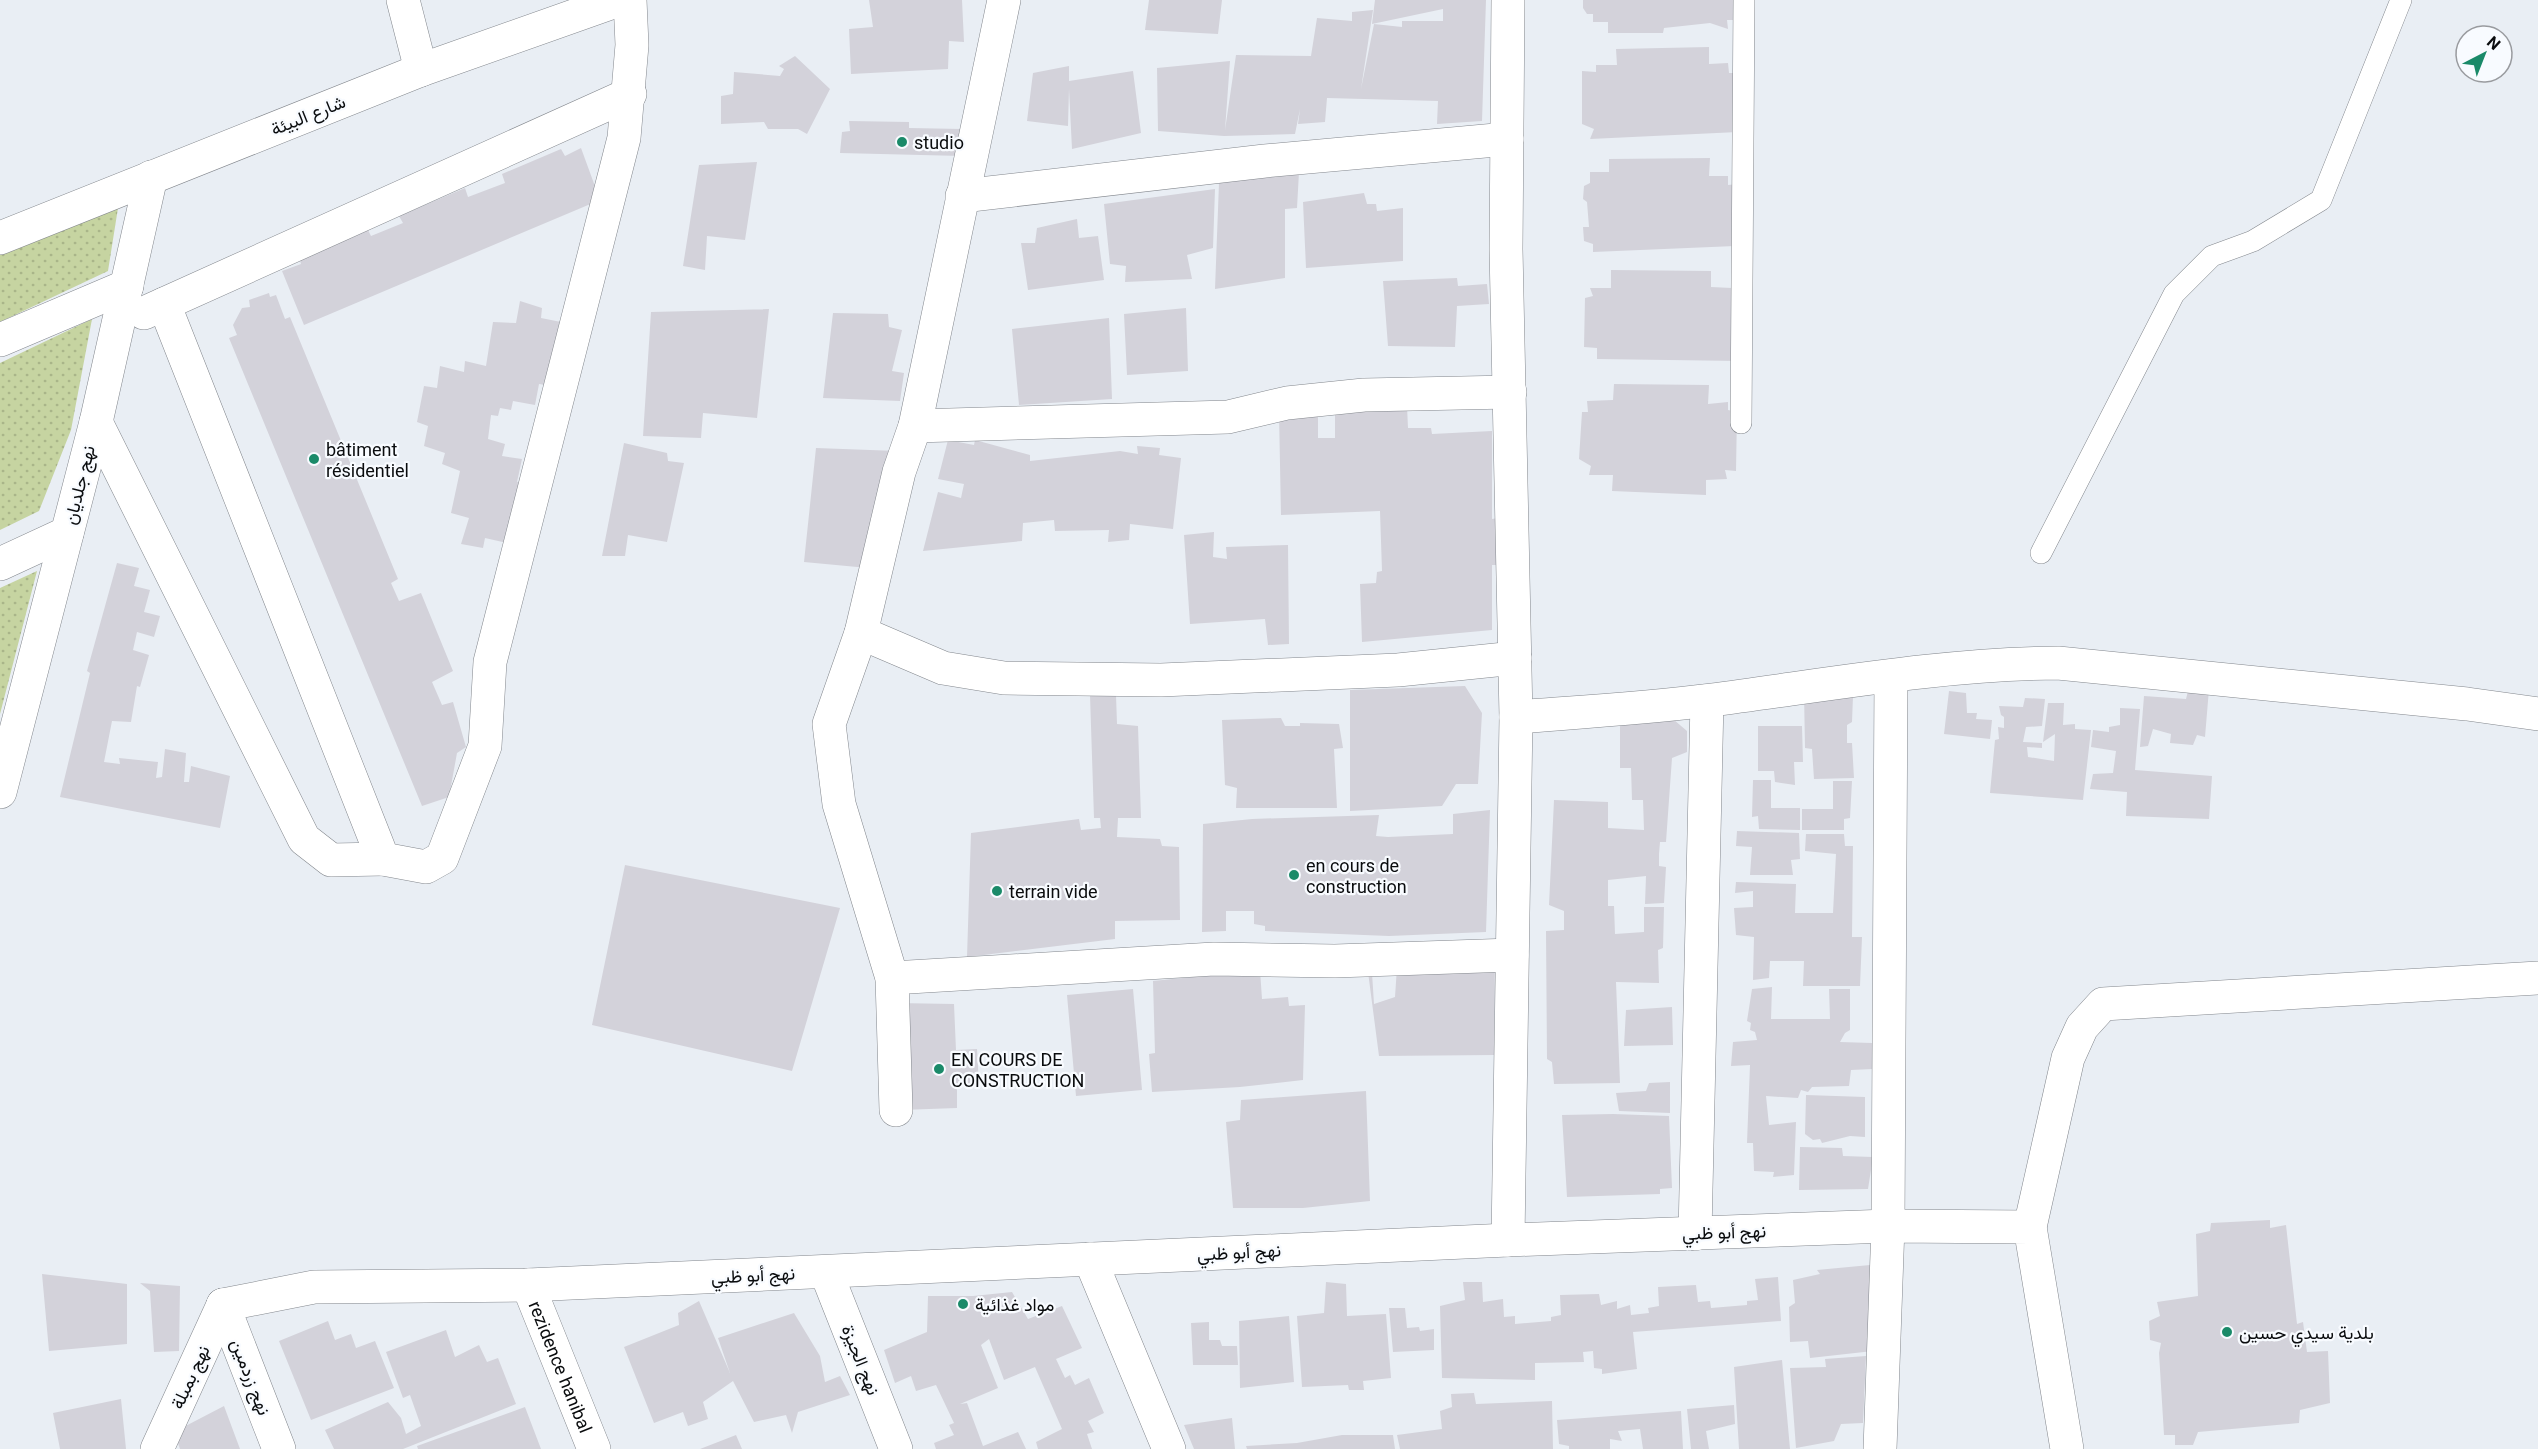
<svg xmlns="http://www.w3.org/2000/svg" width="2538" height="1449" font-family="Roboto,Vazirmatn,sans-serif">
	<defs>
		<pattern id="grass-dots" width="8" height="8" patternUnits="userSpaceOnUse" patternTransform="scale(1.5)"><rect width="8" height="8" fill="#c6d4a1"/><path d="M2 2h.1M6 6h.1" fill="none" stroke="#a9b589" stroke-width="1.8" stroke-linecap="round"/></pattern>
	</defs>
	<rect width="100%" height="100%" fill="#e9eef4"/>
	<!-- grass -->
	<path fill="url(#grass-dots)" d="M121,189L108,271L0,322V244Z
		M92,319L71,430L39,511L0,530V363Z
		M37,571L0,714V588Z"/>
	<!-- building -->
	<path fill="#d3d2da" d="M869,0H962L964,42L949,41L948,69L851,74L849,29L873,27Z
		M1149,0H1222L1218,34L1145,30Z
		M1375,0H1486L1482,121L1437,124L1438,101L1327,98L1325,122L1298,124L1300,109L1295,134L1224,136L1158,131L1157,68L1230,61L1225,130L1236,55L1311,56L1317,18L1352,21V12L1373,10L1361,89L1374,24L1402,27V21H1443V9L1372,24Z
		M1583,0H1739L1740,20H1727L1728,29L1710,23L1664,28L1663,33H1608V22H1593V14H1587L1583,8Z
		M1709,47V64L1728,63L1729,73H1739L1738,132L1590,139L1594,129L1582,124V71L1596,72V65H1617L1616,49Z
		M795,56L830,89L807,134L798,129H768L764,122L721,124V96L733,94L734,72L780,76L784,69L779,66Z
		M1069,66V81L1133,71L1141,133L1072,149L1069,89L1068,126L1027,121L1033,73Z
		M849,121L909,122V128L962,129V156L840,153L842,132L850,131Z
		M581,148L600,200L304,325L282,271L301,264L299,257L367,228L371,236L403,223L399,216L465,188L468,197L505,183L502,174L561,149L565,156Z
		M1710,158L1709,176H1728V185L1738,184L1735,246L1593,252V244L1584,241L1583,227H1589L1587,202L1583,199L1584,186L1590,183V172H1609V159Z
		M757,162L745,240L707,236L705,270L683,266L699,165Z
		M1299,172L1297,208L1285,209V278L1215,289L1219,183Z
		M1215,189L1213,248L1187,255L1192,279L1125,282L1126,266L1110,264L1104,204Z
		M1364,193L1367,204H1376L1377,211L1403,208V261L1306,268L1303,202Z
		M1077,219L1079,238L1098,236L1104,280L1028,290L1021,243H1035L1037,228Z
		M1611,270L1711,271V287L1732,288L1740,361L1597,359V348L1584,347L1585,298L1593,296L1590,288H1611Z
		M1457,278L1458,286L1487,284L1489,304L1457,306L1455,347L1388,346L1383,281Z
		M269,293L270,297L276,295L285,319L290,317L398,579L391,583L399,601L421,593L453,671L432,682L442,705L453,702L466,747L457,753L449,797L422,806L229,338L237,335L233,325L242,308L250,307L249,300Z
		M520,301L542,308L541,318L561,322L552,386L539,384L535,405L513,401L511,410L500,408L498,416L491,415L488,439L505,444L502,456L522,459L517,482L528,485L507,543L485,538L483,548L461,544L469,518L451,513L460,471L442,464L445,453L424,446L428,426L417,422L424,386L437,388L440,366L464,372L465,361L486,366L493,322L516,323Z
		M1186,308L1188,371L1127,375L1124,314Z
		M769,309L757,418L703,413L701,438L643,436L651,312Z
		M833,313L888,314L889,327L902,330L892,371L904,373L900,401L823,398Z
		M1109,318L1112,399L1019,405L1012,329Z
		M1614,384L1709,385L1708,404L1728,402V410L1737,412L1736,471L1725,470L1727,479L1706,480V495L1612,491L1613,475H1589L1591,466L1579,459L1582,412H1588L1587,401L1613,400Z
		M1335,404L1407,406L1408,428H1431L1432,434L1492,431V519L1498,518L1496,565H1492V630L1362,642L1360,584L1376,583L1377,572L1382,571L1380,511L1281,515L1279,413L1318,412V438H1335Z
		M948,440L974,445L975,440L1030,455V461L1120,451L1138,454L1137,446L1160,448L1159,455L1181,458L1173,529L1130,524L1129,540L1108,542L1109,530L1055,531L1054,520L1023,523L1022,541L923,551L938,492L961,498L964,484L938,479Z
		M624,443L667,453L668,461L684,463L667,542L628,535L625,556H602Z
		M816,448L897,451L868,568L804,562Z
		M1214,532L1213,557L1227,559L1226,547L1288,545L1289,644L1268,645L1265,619L1190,624L1184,535Z
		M117,563L139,568L134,586L150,590L144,612L160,616L154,637L137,632L133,650L149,655L140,687L137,686L131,722L112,721L104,762L120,764L119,758L158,762L156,778L162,777L165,749L186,753L184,782H189L191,766L230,776L220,828L60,797L90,673L87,671Z
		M1465,686L1482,713L1478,784H1456L1442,806L1350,811V690Z
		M2189,687L2209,689L2205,737L2197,735L2193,745L2170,743L2171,734L2153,729L2148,746L2140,747L2144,696L2186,699Z
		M1949,691L1966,693L1967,713H1977L1976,719L1992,720L1990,739L1944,734Z
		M1804,692L1853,696L1852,722L1847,725V743H1852L1854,778L1814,779L1812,749L1805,748Z
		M1090,695H1116L1117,724L1138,726L1141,818H1118L1117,837L1160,839L1162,846L1179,847L1180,920L1115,921V939L967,957L971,833L1079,819L1081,830L1101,828L1100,818H1094Z
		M2025,698L2045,699L2042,726L2026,727L2023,742L2042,743V748L2027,747L2028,757L2054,761L2055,734L2043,742L2048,703H2064L2063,725L2075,724V729L2091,730L2083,800L1990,793L1995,740L1999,739L1998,727L2004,728V717L2001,715L1999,706L2023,707Z
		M2120,708L2140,709L2135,770L2212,776L2209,819L2126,816L2127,792L2090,789L2093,774L2113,773L2116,751L2091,747L2093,730L2109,732V727L2120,725Z
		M1667,714L1687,731V752L1672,758L1666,842H1660L1659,854V866L1666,867L1664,903L1645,904L1646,876L1608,880V906H1614L1615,934L1644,932V907H1664L1663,948L1658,950L1659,983L1616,982L1620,1083L1554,1084L1552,1062L1547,1059L1546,931L1564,930V911L1549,905L1554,800L1608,802V828L1644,830L1643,800H1632L1631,768H1620V721Z
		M1281,718L1285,726H1300V723L1339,724L1343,748L1334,749L1337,808H1236L1237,788L1225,785L1222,720Z
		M1758,726H1802L1803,762H1794L1795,785L1775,782L1774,771H1758Z
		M1753,780H1771V808H1800V830L1759,829L1758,816L1752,817Z
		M1833,781H1852L1850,818L1844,819V830H1802V809H1833Z
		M1490,810L1486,932L1389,936L1265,931V926L1254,924V911H1226V931L1202,932L1203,824L1252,819L1379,815L1376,836L1388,837L1453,834V814Z
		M1737,831L1799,833L1800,859L1791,860L1793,875H1750L1752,847L1736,846Z
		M1806,834H1844L1845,846H1853L1852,937H1862L1860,986H1803L1804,961H1770L1769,978L1753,980L1754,937L1736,935L1734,908L1753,907V891L1735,893L1736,882L1796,884L1795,913H1833L1836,854L1805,851Z
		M625,865L840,908L792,1071L592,1025Z
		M1495,958L1494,1055L1379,1056L1368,972L1372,973L1374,1004L1395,997L1397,967Z
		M1260,970L1262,999L1288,997L1289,1006L1305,1005L1303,1080L1240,1087L1152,1092L1149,1054L1155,1053L1153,981Z
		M1772,987L1771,1019H1830L1829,989H1850V1030L1845,1033L1840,1042L1872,1043L1873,1069L1851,1070L1849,1086L1812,1087L1808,1092L1801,1090L1798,1098L1766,1096L1769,1125L1796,1122L1794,1175L1773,1177L1774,1172L1754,1171L1753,1143H1747L1750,1065L1731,1066L1733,1042L1757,1040L1755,1032L1750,1030L1751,1023L1747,1021L1752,989Z
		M1133,989L1142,1090L1076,1096L1067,995Z
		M896,1003L954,1004L956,1050L977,1049L979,1085L957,1086V1108L901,1110Z
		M1672,1007L1673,1045L1624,1046L1626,1010Z
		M1670,1082V1113L1619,1111L1616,1093L1646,1091L1649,1083Z
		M1366,1091L1370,1201L1303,1208H1233L1226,1122L1240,1120L1241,1100Z
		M1806,1095L1865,1097V1137L1850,1136L1822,1143L1820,1139L1813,1140L1805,1134Z
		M1613,1114L1669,1116L1672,1188L1660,1189V1194L1567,1197L1562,1115Z
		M1800,1147L1842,1148L1843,1156L1873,1157L1868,1189L1799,1190Z
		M2270,1220V1228L2286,1225L2297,1324L2303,1322L2307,1352L2328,1351L2330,1403L2300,1410L2299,1423L2198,1432L2193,1445H2175V1435H2164L2159,1353L2161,1343L2150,1340L2149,1321L2160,1316L2157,1302L2198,1296L2196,1234L2210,1231L2211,1223Z
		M1870,1265L1873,1351L1810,1358L1808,1341L1790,1342L1789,1307L1795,1303L1793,1280L1820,1274L1817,1270Z
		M42,1274L127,1284V1344L49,1351Z
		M1778,1277L1781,1321L1633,1332L1637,1369L1602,1374V1369L1594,1368L1593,1351L1583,1352L1584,1362L1535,1363V1380L1442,1378L1440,1306L1465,1300L1463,1282H1482L1483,1302L1503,1299L1504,1317L1515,1316V1324L1551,1321V1317L1561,1315L1560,1295L1599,1294L1601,1305L1617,1301V1309L1630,1305L1631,1315L1649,1313L1648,1308L1659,1306L1658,1287L1696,1285L1698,1302L1710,1301L1711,1308L1747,1305V1301L1758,1300L1755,1279Z
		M1326,1282L1346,1284L1347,1316L1386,1314L1391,1378L1363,1381L1364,1390H1349L1348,1385L1302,1387L1297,1316L1324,1313Z
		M140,1283L180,1286L179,1351L154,1352L150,1291Z
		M1012,1292L1028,1319L1062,1306L1082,1348L1056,1359L1065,1378L1070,1375L1075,1385L1089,1378L1104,1413L1088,1421L1094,1432L1087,1434L1092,1449H1038L1036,1442L1062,1429L1035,1367L1004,1380L989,1339L981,1345L998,1388L960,1404L967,1403L983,1446L1018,1432L1026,1449H936L934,1443L954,1435L949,1425L954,1423L936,1385L916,1391L911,1376L895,1383L884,1350L927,1332L928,1296H973Z
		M699,1301L730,1373L718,1338L794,1313L820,1356L825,1382L840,1376L850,1395L798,1412L792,1433L786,1415L754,1422L733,1381L703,1402L708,1419L688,1426L683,1412L654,1423L624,1347L679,1325L678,1313Z
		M1389,1308H1405L1407,1328L1419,1327L1420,1331L1434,1329V1350L1393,1352Z
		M1289,1316L1294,1382L1240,1388L1239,1321Z
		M328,1321L335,1340L351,1334L356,1348L375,1341L394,1388L311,1420L279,1341Z
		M1209,1322V1340H1220L1222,1346H1237L1238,1365H1193L1191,1323Z
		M446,1330L455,1357L479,1345L487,1362L498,1358L516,1404L403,1449H334L325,1430L388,1402L401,1418L406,1434L421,1426L410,1395L403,1398L386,1352Z
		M1866,1356L1863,1423L1841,1424L1834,1441L1796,1448L1790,1368L1826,1367L1825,1359Z
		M1782,1360L1790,1449H1739L1734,1367Z
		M1474,1393L1476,1404L1552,1401L1553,1449H1400L1397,1435L1442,1429L1440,1411L1452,1407L1451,1394Z
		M121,1399L126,1449H60L53,1413Z
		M1734,1405L1735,1424L1706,1431L1709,1449H1691L1687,1409Z
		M224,1406L240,1449H180L174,1432Z
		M525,1407L541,1449H418L417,1446Z
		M1681,1411L1683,1449H1643L1640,1429L1618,1431L1622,1441L1610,1439V1449H1569V1446L1559,1444L1557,1420Z
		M1232,1418L1235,1449H1194L1184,1425Z
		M736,1435L742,1449H700Z
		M1342,1435H1393L1395,1449H1247L1246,1446L1297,1443Z"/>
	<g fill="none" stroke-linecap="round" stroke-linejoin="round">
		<!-- lane casing -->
		<g stroke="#83878d" stroke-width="22">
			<path id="lane" d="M1741,423L1744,0
				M2041,553L2174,294L2212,256L2253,241L2321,200L2401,0"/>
		</g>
		<!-- street casing -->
		<g stroke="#83878d" stroke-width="34">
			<g id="street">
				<path d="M403,0L421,70"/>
				<path d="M962,196L1265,161L1507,139"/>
				<path d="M164,304L383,859L426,867L442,858L485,746L490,662L624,138L632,45L630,0"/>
				<path d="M144,313L630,94"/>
				<path d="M0,340L127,286"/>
				<path d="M96,422L304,839L331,860L383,859"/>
				<path d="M915,426L1228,417L1287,403L1364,395L1510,392"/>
				<path d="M0,564L67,533"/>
				<path d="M861,633L943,668L1004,678L1161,680L1398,670L1515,658"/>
				<path d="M1516,717C1581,712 1647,708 1711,700C1827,685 1942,664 2058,663L2467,704L2538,714"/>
				<path d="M0,792L96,422L151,177"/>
				<path d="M892,978L1214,959L1335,961L1512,955"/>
				<path d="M896,1110L892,978L839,804L829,724L861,633L899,472L915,426L1004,0"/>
				<path d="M2030,1227L2068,1058L2082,1027L2103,1004L2538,978"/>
				<path d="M1695,1234L1707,701"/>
				<path d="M1508,1240L1516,717L1506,249L1508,0"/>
				<path d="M1090,1259L1169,1449"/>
				<path d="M826,1272L896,1449"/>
				<path id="s1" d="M528,1285L594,1449"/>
				<path d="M223,1305L314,1287L528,1285L1508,1240L1888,1226L2030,1227L2067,1449"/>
				<path d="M223,1305L279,1449"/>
				<path d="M157,1449L223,1305"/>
				<path d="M1880,1449L1888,1226L1891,676"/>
			</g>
		</g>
		<!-- secondary casing -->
		<g stroke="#83878d" stroke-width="34">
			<path id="secondary" d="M0,238L421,70L619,0"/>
		</g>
		<!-- lane -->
		<use href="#lane" stroke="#fff" stroke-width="21"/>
		<!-- street -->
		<use href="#street" stroke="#fff" stroke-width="33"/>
		<!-- secondary -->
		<use href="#secondary" stroke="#fff" stroke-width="33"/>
	</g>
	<!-- markers -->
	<g fill="#1a8a69" stroke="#f8fbff" stroke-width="2">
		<circle cx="902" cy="142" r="6"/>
		<circle cx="314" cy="459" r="6"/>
		<circle cx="1294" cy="875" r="6"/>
		<circle cx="997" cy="891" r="6"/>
		<circle cx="939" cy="1069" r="6"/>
		<circle cx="963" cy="1304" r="6"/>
		<circle cx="2227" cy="1332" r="6"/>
	</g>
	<g text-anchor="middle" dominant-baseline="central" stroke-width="4.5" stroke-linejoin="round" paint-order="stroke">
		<!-- street labels -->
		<g font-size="18" fill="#0a0c0e" stroke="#f8fbff">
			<text transform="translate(308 115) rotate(-22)">شارع البيئة</text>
			<text transform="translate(79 485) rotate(-76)">نهج جلديان</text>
			<text transform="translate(1724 1232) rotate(-2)">نهج أبو ظبي</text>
			<text transform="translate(1239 1252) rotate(-3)">نهج أبو ظبي</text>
			<text transform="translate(753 1275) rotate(-3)">نهج أبو ظبي</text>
			<text transform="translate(861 1360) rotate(68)">نهج الجيزة</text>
			<text stroke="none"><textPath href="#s1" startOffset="88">rezidence hanibal</textPath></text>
			<text transform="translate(190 1377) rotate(-65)">نهج بمبلة</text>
			<text transform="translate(251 1377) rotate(69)">نهج زردمين</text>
		</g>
		<!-- poi labels -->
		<g font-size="18" fill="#0a0c0e" stroke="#f8fbff" text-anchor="start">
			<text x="914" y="142">studio</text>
			<text x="326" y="449">bâtiment<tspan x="326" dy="21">résidentiel</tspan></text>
			<text x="1306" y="865">en cours de<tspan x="1306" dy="21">construction</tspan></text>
			<text x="1009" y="891">terrain vide</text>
			<text x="951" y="1059">EN COURS DE<tspan x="951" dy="21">CONSTRUCTION</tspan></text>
			<text x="975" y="1304">مواد غذائية</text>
			<text x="2239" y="1332">بلدية سيدي حسين</text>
		</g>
	</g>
	<!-- north arrow -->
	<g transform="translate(2484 54) rotate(42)"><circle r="28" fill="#f8fbff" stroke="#999b9f" stroke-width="1.5"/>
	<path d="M0-4.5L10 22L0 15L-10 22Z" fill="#1a8a69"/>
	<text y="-9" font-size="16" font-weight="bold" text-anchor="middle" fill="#0a0c0e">N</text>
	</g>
</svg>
